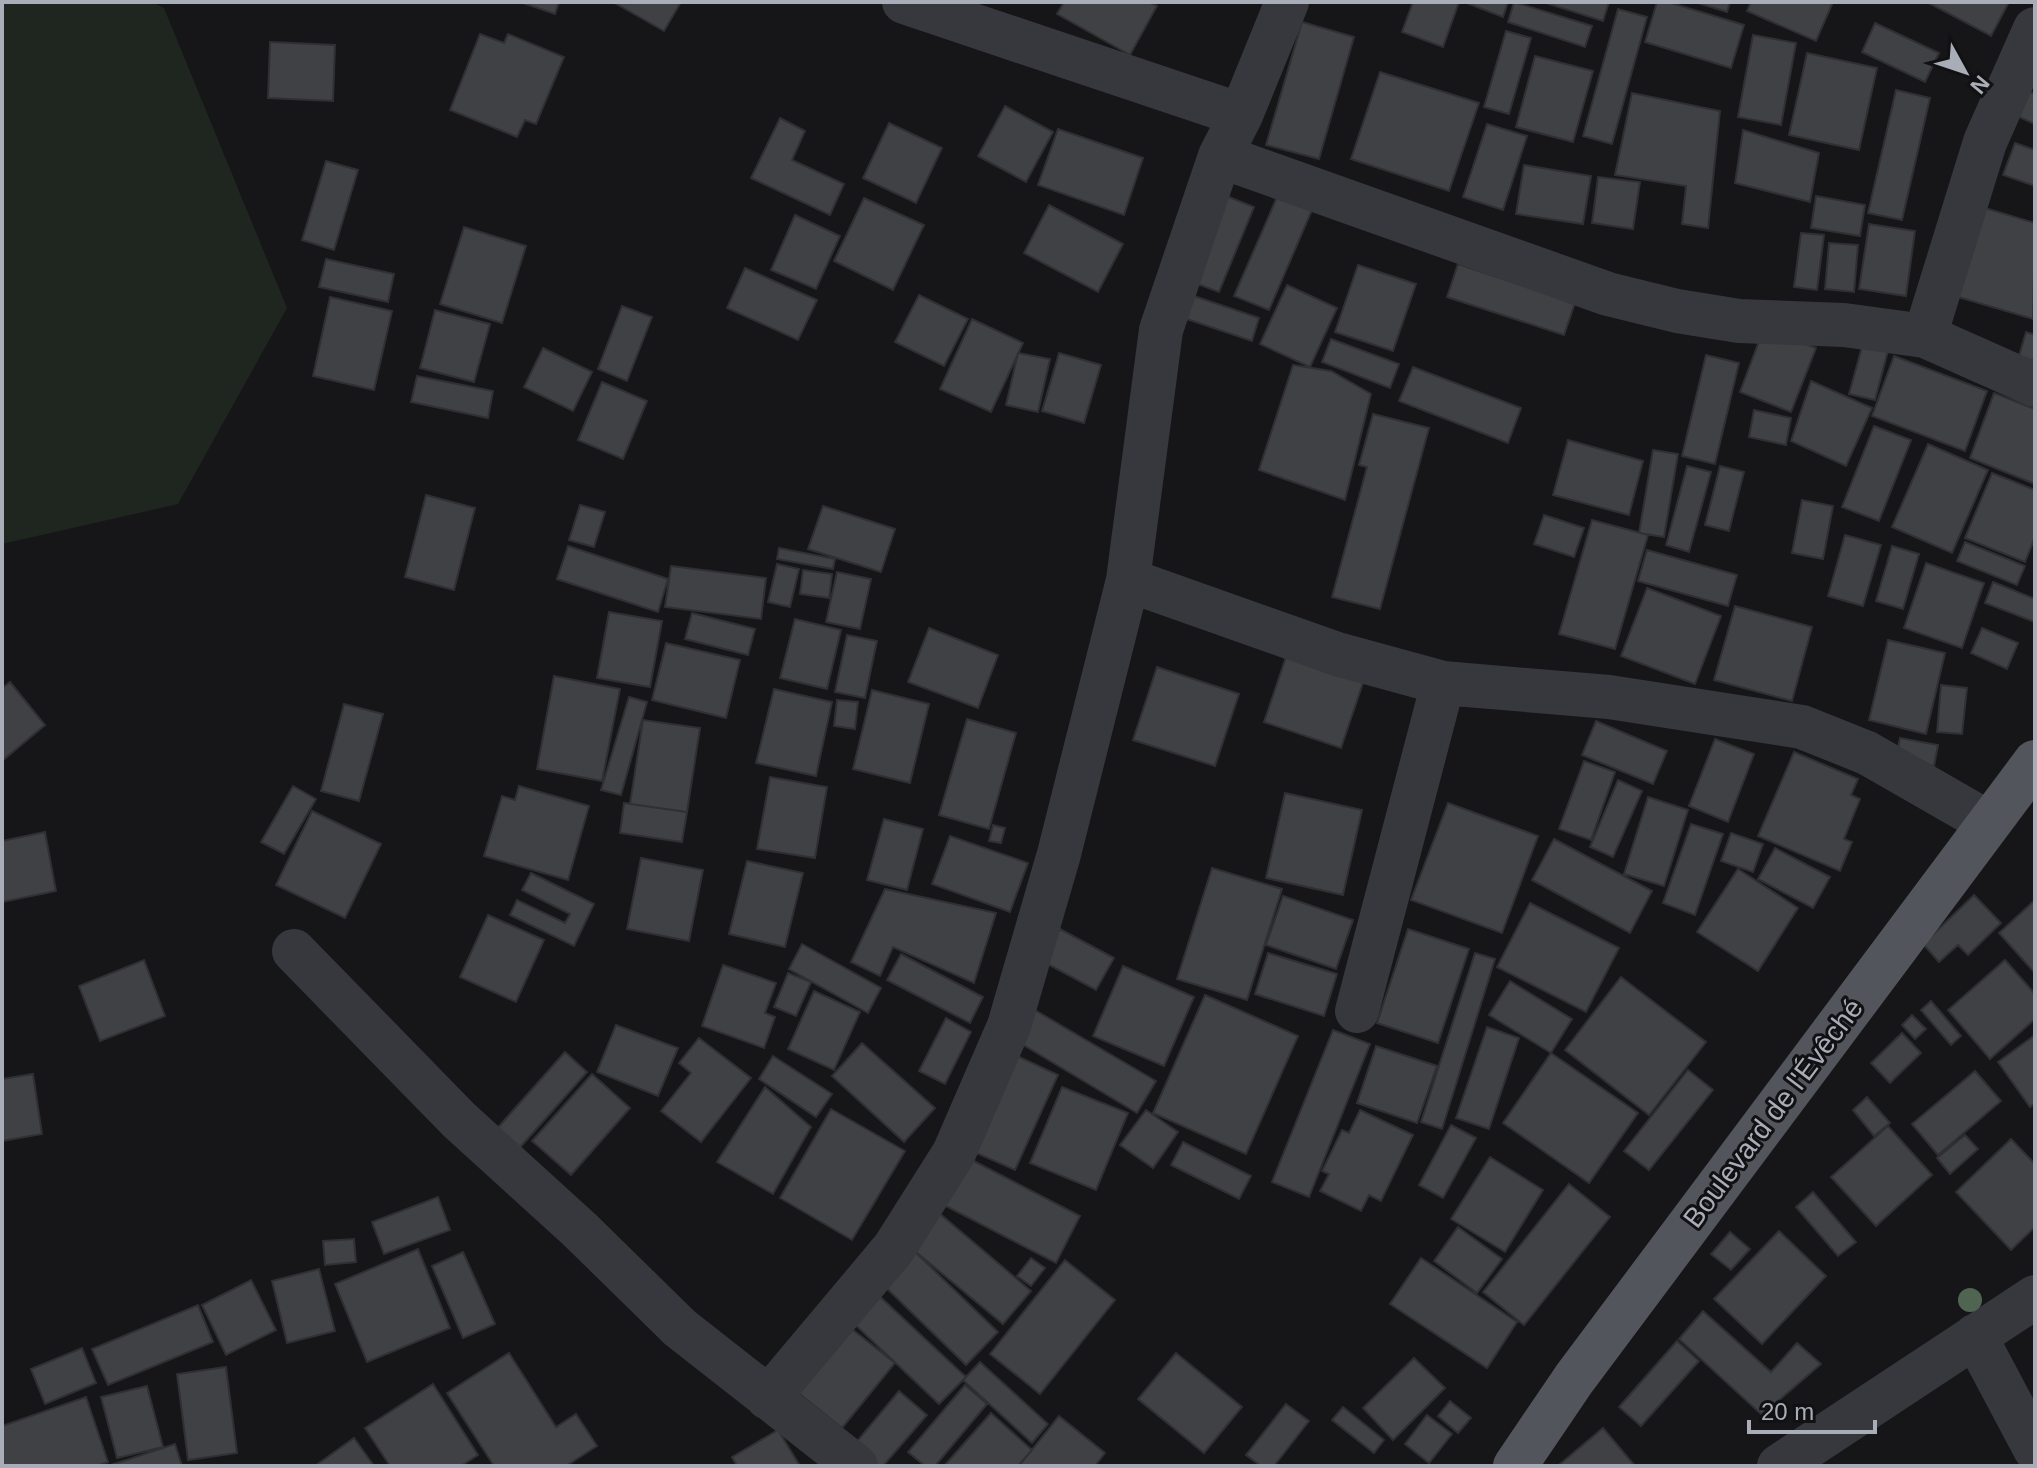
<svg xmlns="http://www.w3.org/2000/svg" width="2037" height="1468" font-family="Arial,sans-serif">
	<rect width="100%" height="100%" fill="#161618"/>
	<!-- green -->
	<path fill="#1e261f" d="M2,2H152L164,8L287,308L178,504L2,544Z"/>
	<!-- building -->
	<path fill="#404145" stroke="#303034" stroke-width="2" d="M520,2H559L555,14Z
		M613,2H681L664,31Z
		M1064,2H1149L1157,6L1130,55L1057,14Z
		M1413,2H1459L1443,47L1402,32Z
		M1464,2H1508L1503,17Z
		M1514,2L1592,26L1585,47L1508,22Z
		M1543,2H1609L1603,21Z
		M1657,2H1668L1744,25L1731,68L1645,42Z
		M1695,2H1730L1727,12Z
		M1751,2H1833L1816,41L1747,11Z
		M1927,2H2009L1991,36Z
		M1618,9L1647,17L1612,144L1583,136Z
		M1302,22L1354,37L1319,159L1266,145Z
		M1875,23L1939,53L1925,82L1862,52Z
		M1506,31L1531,38L1509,114L1484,107Z
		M480,34L504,43L508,34L564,57L536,124L525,120L517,137L450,110Z
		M1753,35L1796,43L1781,125L1738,117Z
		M270,42L335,45L333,101L268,98Z
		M1807,53L1877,68L1859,150L1789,135Z
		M1535,56L1593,71L1573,142L1516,127Z
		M1380,72L1479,103L1449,191L1351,159Z
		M1896,90L1930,98L1902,220L1868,213Z
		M2027,91L2035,94V124L2017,116Z
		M1632,93L1720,111L1708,228L1682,224L1686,186L1615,175Z
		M1005,106L1053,132L1026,182L978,156Z
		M780,118L805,131L792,160L844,184L830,215L751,178Z
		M889,123L942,148L916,203L863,178Z
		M1487,124L1527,136L1503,210L1463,197Z
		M1058,129L1143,158L1124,215L1038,185Z
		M1743,130L1819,153L1810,202L1735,183Z
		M2015,143L2035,150V186L2003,175Z
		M326,161L358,170L334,250L302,240Z
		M1524,165L1591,176L1583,224L1516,214Z
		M1598,177L1640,182L1633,229L1592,223Z
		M1281,188L1315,203L1269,310L1234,296Z
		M1219,193L1254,207L1219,292L1184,279Z
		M1816,196L1865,205L1860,236L1811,228Z
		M864,198L924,225L893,290L834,261Z
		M1049,205L1123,244L1098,292L1024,253Z
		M1975,205L2035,223L2033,319L1948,294Z
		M795,215L840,236L816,289L771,270Z
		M1869,224L1915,231L1906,296L1859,289Z
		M464,227L526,246L502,323L440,304Z
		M1801,233L1824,235L1817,290L1794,287Z
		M1829,243L1858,245L1854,292L1825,289Z
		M326,259L394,274L388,302L319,287Z
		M1458,264L1575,303L1564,335L1447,297Z
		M1358,265L1416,284L1393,351L1335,332Z
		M745,268L817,300L798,340L727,308Z
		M1287,285L1337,308L1310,367L1260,344Z
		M1185,293L1259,318L1252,341L1178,316Z
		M919,295L968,319L944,366L895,342Z
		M330,297L392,311L374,390L313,376Z
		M622,306L652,317L627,381L598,369Z
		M435,310L490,324L474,382L420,368Z
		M972,319L1023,343L991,412L940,389Z
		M1764,328L1816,348L1791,412L1740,392Z
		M2026,332L2035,335V361L2019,356Z
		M1865,336L1890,343L1875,400L1849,394Z
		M1331,339L1399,364L1390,388L1322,362Z
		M543,348L592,372L573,411L524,387Z
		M1018,353L1050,359L1038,412L1006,405Z
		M1059,353L1101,365L1084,423L1042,411Z
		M1706,355L1739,363L1715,464L1682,456Z
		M1894,356L1987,391L1965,451L1872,416Z
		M1293,365L1331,371L1371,394L1345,500L1259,470Z
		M1413,367L1521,408L1508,443L1399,401Z
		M417,376L493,391L488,418L411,402Z
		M1811,381L1872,408L1846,466L1791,441Z
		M602,382L647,401L623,459L578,440Z
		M1994,393L2035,409V484L1970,458Z
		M1754,410L1791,418L1786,445L1749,437Z
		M1373,414L1429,428L1380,609L1332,597L1367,467L1359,465Z
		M1874,426L1911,440L1879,521L1842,507Z
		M1568,440L1643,461L1629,515L1553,495Z
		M1928,444L1988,470L1952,553L1892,527Z
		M1653,450L1678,454L1664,537L1639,533Z
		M1687,466L1711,472L1689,552L1666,545Z
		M1720,466L1744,472L1729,531L1705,525Z
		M1992,473L2035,490V537L2025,562L1965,538Z
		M426,495L475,508L454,590L405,577Z
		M1802,500L1833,506L1823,559L1792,553Z
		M580,505L605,512L594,547L569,540Z
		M823,506L895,529L881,572L808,549Z
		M1544,515L1584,528L1574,557L1534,544Z
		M1592,520L1648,535L1615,649L1559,634Z
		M1845,535L1881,545L1863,606L1828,596Z
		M1965,542L2025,566L2017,585L1957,561Z
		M568,546L668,579L658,612L557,579Z
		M1892,546L1919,554L1903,609L1876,601Z
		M779,548L835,559L833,569L777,559Z
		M1647,550L1737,575L1728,606L1638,581Z
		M1926,563L1984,583L1962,648L1904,628Z
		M777,564L799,569L790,607L768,602Z
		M671,566L766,578L761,619L665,607Z
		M803,570L832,574L829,598L800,594Z
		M837,572L871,579L860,629L826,622Z
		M1993,582L2035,599V622L1985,603Z
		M1647,588L1721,616L1695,684L1621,656Z
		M1735,606L1812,627L1792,701L1714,680Z
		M609,612L662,621L650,687L597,678Z
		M692,613L755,629L748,655L685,639Z
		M795,619L841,630L827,689L780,678Z
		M929,628L998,655L978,708L908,682Z
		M1982,628L2018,643L2007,669L1971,653Z
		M847,635L877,641L865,698L835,692Z
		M1888,640L1945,653L1926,734L1869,720Z
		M666,643L740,660L726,718L652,700Z
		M1288,651L1365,677L1341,748L1264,722Z
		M1157,667L1239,694L1215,766L1133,740Z
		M554,676L620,689L602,781L537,769Z
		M10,682L45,725L2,761V688Z
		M1941,685L1967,688L1962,734L1937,732Z
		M774,689L832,702L816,776L756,763Z
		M872,690L929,704L910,783L853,769Z
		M629,697L647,702L621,795L601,790Z
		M837,700L858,702L855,729L834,726Z
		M344,704L383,714L359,801L321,791Z
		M967,719L1016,733L989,829L939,815Z
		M643,720L700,728L687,812L630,804Z
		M1596,721L1667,751L1653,784L1582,755Z
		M1900,738L1938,745L1934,766L1896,758Z
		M1715,739L1754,754L1728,822L1689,806Z
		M1794,752L1858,779L1851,795L1860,799L1844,839L1852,842L1840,871L1758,836Z
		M1584,761L1615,772L1591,840L1559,829Z
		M770,777L827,787L815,858L757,849Z
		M1618,780L1642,791L1613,857L1590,847Z
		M293,786L316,799L284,854L261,842Z
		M519,786L589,806L568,880L484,856L502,796L515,800Z
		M1285,793L1362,810L1343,895L1266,878Z
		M1648,797L1688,810L1664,886L1624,874Z
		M624,803L687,812L682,842L620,833Z
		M1448,803L1538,836L1502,933L1411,900Z
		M312,811L381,844L345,918L276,885Z
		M884,819L923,829L907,890L867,880Z
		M1691,824L1723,834L1695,915L1663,903Z
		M993,825L1005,828L1001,843L989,841Z
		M45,832L56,891L2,902V841Z
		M1731,833L1763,844L1753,872L1721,861Z
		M950,836L1028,863L1010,912L932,884Z
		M1554,839L1652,891L1630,933L1532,880Z
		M1775,848L1830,877L1813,908L1758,879Z
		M641,858L703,870L689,941L627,929Z
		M747,861L803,873L785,947L729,934Z
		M1212,868L1282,889L1247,1000L1177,979Z
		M1738,869L1798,908L1758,971L1697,932Z
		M531,873L594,904L574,946L510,915L517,900L565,923L570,914L522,890Z
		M885,889L996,913L974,983L893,947L880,976L851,962Z
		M1974,895L2001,923L1968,955L1958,945L1939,962L1923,944Z
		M1283,896L1353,920L1336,969L1266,945Z
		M2035,900V973L1999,933Z
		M1530,903L1619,948L1586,1012L1497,967Z
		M488,915L544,940L516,1002L460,977Z
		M1060,929L1114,958L1096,990L1042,961Z
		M1408,929L1469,949L1438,1043L1377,1023Z
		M802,944L881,988L868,1013L789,969Z
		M1268,953L1337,974L1324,1016L1255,994Z
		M1475,953L1495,959L1442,1129L1421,1122Z
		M901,954L983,997L970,1023L887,980Z
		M144,960L165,1016L100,1041L79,986Z
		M2005,960L2035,994V1019L1990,1059L1948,1010Z
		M723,965L776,983L765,1013L775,1017L764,1048L702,1026Z
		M1123,966L1194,997L1164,1066L1093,1036Z
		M788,973L811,982L796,1016L774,1007Z
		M1621,977L1706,1042L1649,1115L1565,1050Z
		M1510,981L1572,1019L1551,1053L1489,1015Z
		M814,991L860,1012L834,1070L788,1049Z
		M1205,995L1298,1036L1246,1154L1153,1113Z
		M1931,1001L1961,1036L1951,1045L1921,1010Z
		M1028,1006L1156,1081L1137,1113L1010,1037Z
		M1912,1015L1926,1029L1915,1039L1902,1025Z
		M946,1018L971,1032L945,1084L919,1071Z
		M616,1025L678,1048L658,1096L597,1072Z
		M1487,1027L1519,1038L1489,1129L1456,1118Z
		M1333,1030L1370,1044L1309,1197L1272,1182Z
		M1902,1033L1921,1053L1890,1083L1871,1063Z
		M2035,1035V1103L2030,1107L1998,1062Z
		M699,1038L751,1078L701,1142L661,1111L691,1073L679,1063Z
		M862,1043L935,1108L904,1142L832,1076Z
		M1376,1046L1437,1066L1417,1123L1357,1103Z
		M565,1052L587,1072L515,1153L493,1133Z
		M1009,1052L1058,1075L1015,1170L965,1148Z
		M1551,1053L1638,1113L1589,1183L1503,1123Z
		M773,1056L832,1094L816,1117L759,1079Z
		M1688,1070L1713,1090L1649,1170L1624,1151Z
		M1975,1071L2001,1101L1938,1155L1912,1124Z
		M33,1074L42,1134L2,1141V1079Z
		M592,1074L630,1108L571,1175L532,1141Z
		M765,1087L811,1127L773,1194L717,1162Z
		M1062,1087L1128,1113L1096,1190L1030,1163Z
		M1867,1097L1890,1123L1874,1136L1853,1110Z
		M831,1109L905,1151L852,1240L780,1198Z
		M1146,1110L1178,1132L1153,1168L1120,1145Z
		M1360,1110L1413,1135L1381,1201L1369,1195L1361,1211L1320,1191L1329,1174L1322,1171L1342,1130L1349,1133Z
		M1451,1125L1476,1138L1443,1198L1419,1185Z
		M1888,1126L1932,1175L1876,1226L1831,1177Z
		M1965,1135L1978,1149L1950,1174L1937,1158Z
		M2011,1139L2035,1164V1227L2011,1250L1956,1192Z
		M1183,1142L1251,1176L1239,1199L1171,1165Z
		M1490,1157L1543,1190L1505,1252L1451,1219Z
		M968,1158L1080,1216L1056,1263L944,1205Z
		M1569,1184L1610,1217L1524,1325L1483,1292Z
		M1813,1192L1856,1242L1838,1256L1796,1207Z
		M438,1197L450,1230L384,1254L372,1222Z
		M939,1213L1031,1291L1003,1324L910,1247Z
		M1458,1227L1502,1259L1477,1293L1434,1261Z
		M1779,1231L1826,1276L1762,1344L1714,1299Z
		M1730,1232L1750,1249L1731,1270L1711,1254Z
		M354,1239L356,1262L325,1265L323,1241Z
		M910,1247L998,1332L966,1365L878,1280Z
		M418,1249L450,1328L367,1362L335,1284Z
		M463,1252L495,1324L463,1338L432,1266Z
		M1031,1258L1045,1268L1031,1286L1017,1276Z
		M1421,1258L1517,1322L1487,1368L1390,1304Z
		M1065,1260L1115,1300L1040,1394L990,1354Z
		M319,1269L335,1331L287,1343L272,1281Z
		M251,1280L276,1330L226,1355L202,1305Z
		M874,1291L966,1377L939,1404L848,1318Z
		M198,1305L213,1342L108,1385L92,1349Z
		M1703,1311L1771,1372L1797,1343L1821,1364L1762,1415L1679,1339Z
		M843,1322L895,1363L842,1428L791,1387Z
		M1677,1341L1699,1361L1641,1426L1619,1407Z
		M82,1348L96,1383L45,1404L31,1369Z
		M509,1353L556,1427L576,1414L597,1446L566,1466H494L447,1393Z
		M1176,1353L1242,1407L1204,1453L1138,1399Z
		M1414,1358L1445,1388L1393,1440L1363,1408Z
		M980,1362L1048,1424L1032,1443L963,1380Z
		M226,1367L237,1453L188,1460L177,1374Z
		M433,1384L478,1455L461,1466H390L365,1428Z
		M965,1385L987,1404L935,1466H925L908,1452Z
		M147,1386L163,1447L117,1458L101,1397Z
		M899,1391L927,1415L883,1466H877L853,1446Z
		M86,1397L108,1462L96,1466H2V1426Z
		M1450,1401L1471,1418L1458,1433L1438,1416Z
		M1286,1404L1309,1421L1274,1466H1261L1246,1455Z
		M1343,1407L1384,1440L1374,1453L1332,1420Z
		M991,1413L1032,1450L1018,1466H944Z
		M1427,1415L1452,1434L1429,1463L1405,1444Z
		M1059,1416L1105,1453L1095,1466H1019Z
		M1603,1428L1635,1466H1562L1560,1464Z
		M778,1430L800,1466H737L732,1457Z
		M354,1438L374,1466H315Z
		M175,1444L182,1466H108Z"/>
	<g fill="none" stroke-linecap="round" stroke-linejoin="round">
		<!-- street -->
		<path stroke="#37383d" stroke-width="44" d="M904,2L1241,115
			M1220,156L1608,294L1677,311L1739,321L1844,325L1925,336L2035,385
			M1925,336L1985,142L2035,29
			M1128,580L1337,654L1443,683L1609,697L1802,727L1867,753L1989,823
			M294,951L459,1120L580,1230L680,1328L856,1466
			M1357,1011L1443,683
			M1975,1336L2035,1449
			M768,1398L894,1248L954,1153L1009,1026L1059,854L1128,580L1161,330L1220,156L1241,115L1287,2
			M1779,1466L2035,1297"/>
		<!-- primary -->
		<path stroke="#53555c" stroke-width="44" d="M1515,1466L1574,1379L2035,762"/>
	</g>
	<!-- trees -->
	<circle fill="#506452" cx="1970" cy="1300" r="12"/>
	<g text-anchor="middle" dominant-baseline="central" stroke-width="6" stroke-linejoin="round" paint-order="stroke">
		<!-- street labels -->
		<g font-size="28" fill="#a8adb8" stroke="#111113">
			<text transform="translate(1773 1113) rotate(-53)">Boulevard de l'Évêché</text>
		</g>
	</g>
	<!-- border -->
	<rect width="2037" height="1468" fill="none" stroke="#a8adb8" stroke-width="8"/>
	<!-- north arrow -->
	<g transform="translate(1965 72) rotate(130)" stroke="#111113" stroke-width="6" paint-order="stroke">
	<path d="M0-6L14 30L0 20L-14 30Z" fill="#a8adb8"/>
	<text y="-12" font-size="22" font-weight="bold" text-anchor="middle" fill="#a8adb8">N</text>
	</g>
	<!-- scale -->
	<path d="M1749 1420v12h126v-12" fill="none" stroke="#a8adb8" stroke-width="4"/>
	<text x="1761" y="1420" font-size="24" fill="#a8adb8" stroke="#111113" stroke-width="6" paint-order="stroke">20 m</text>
</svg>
